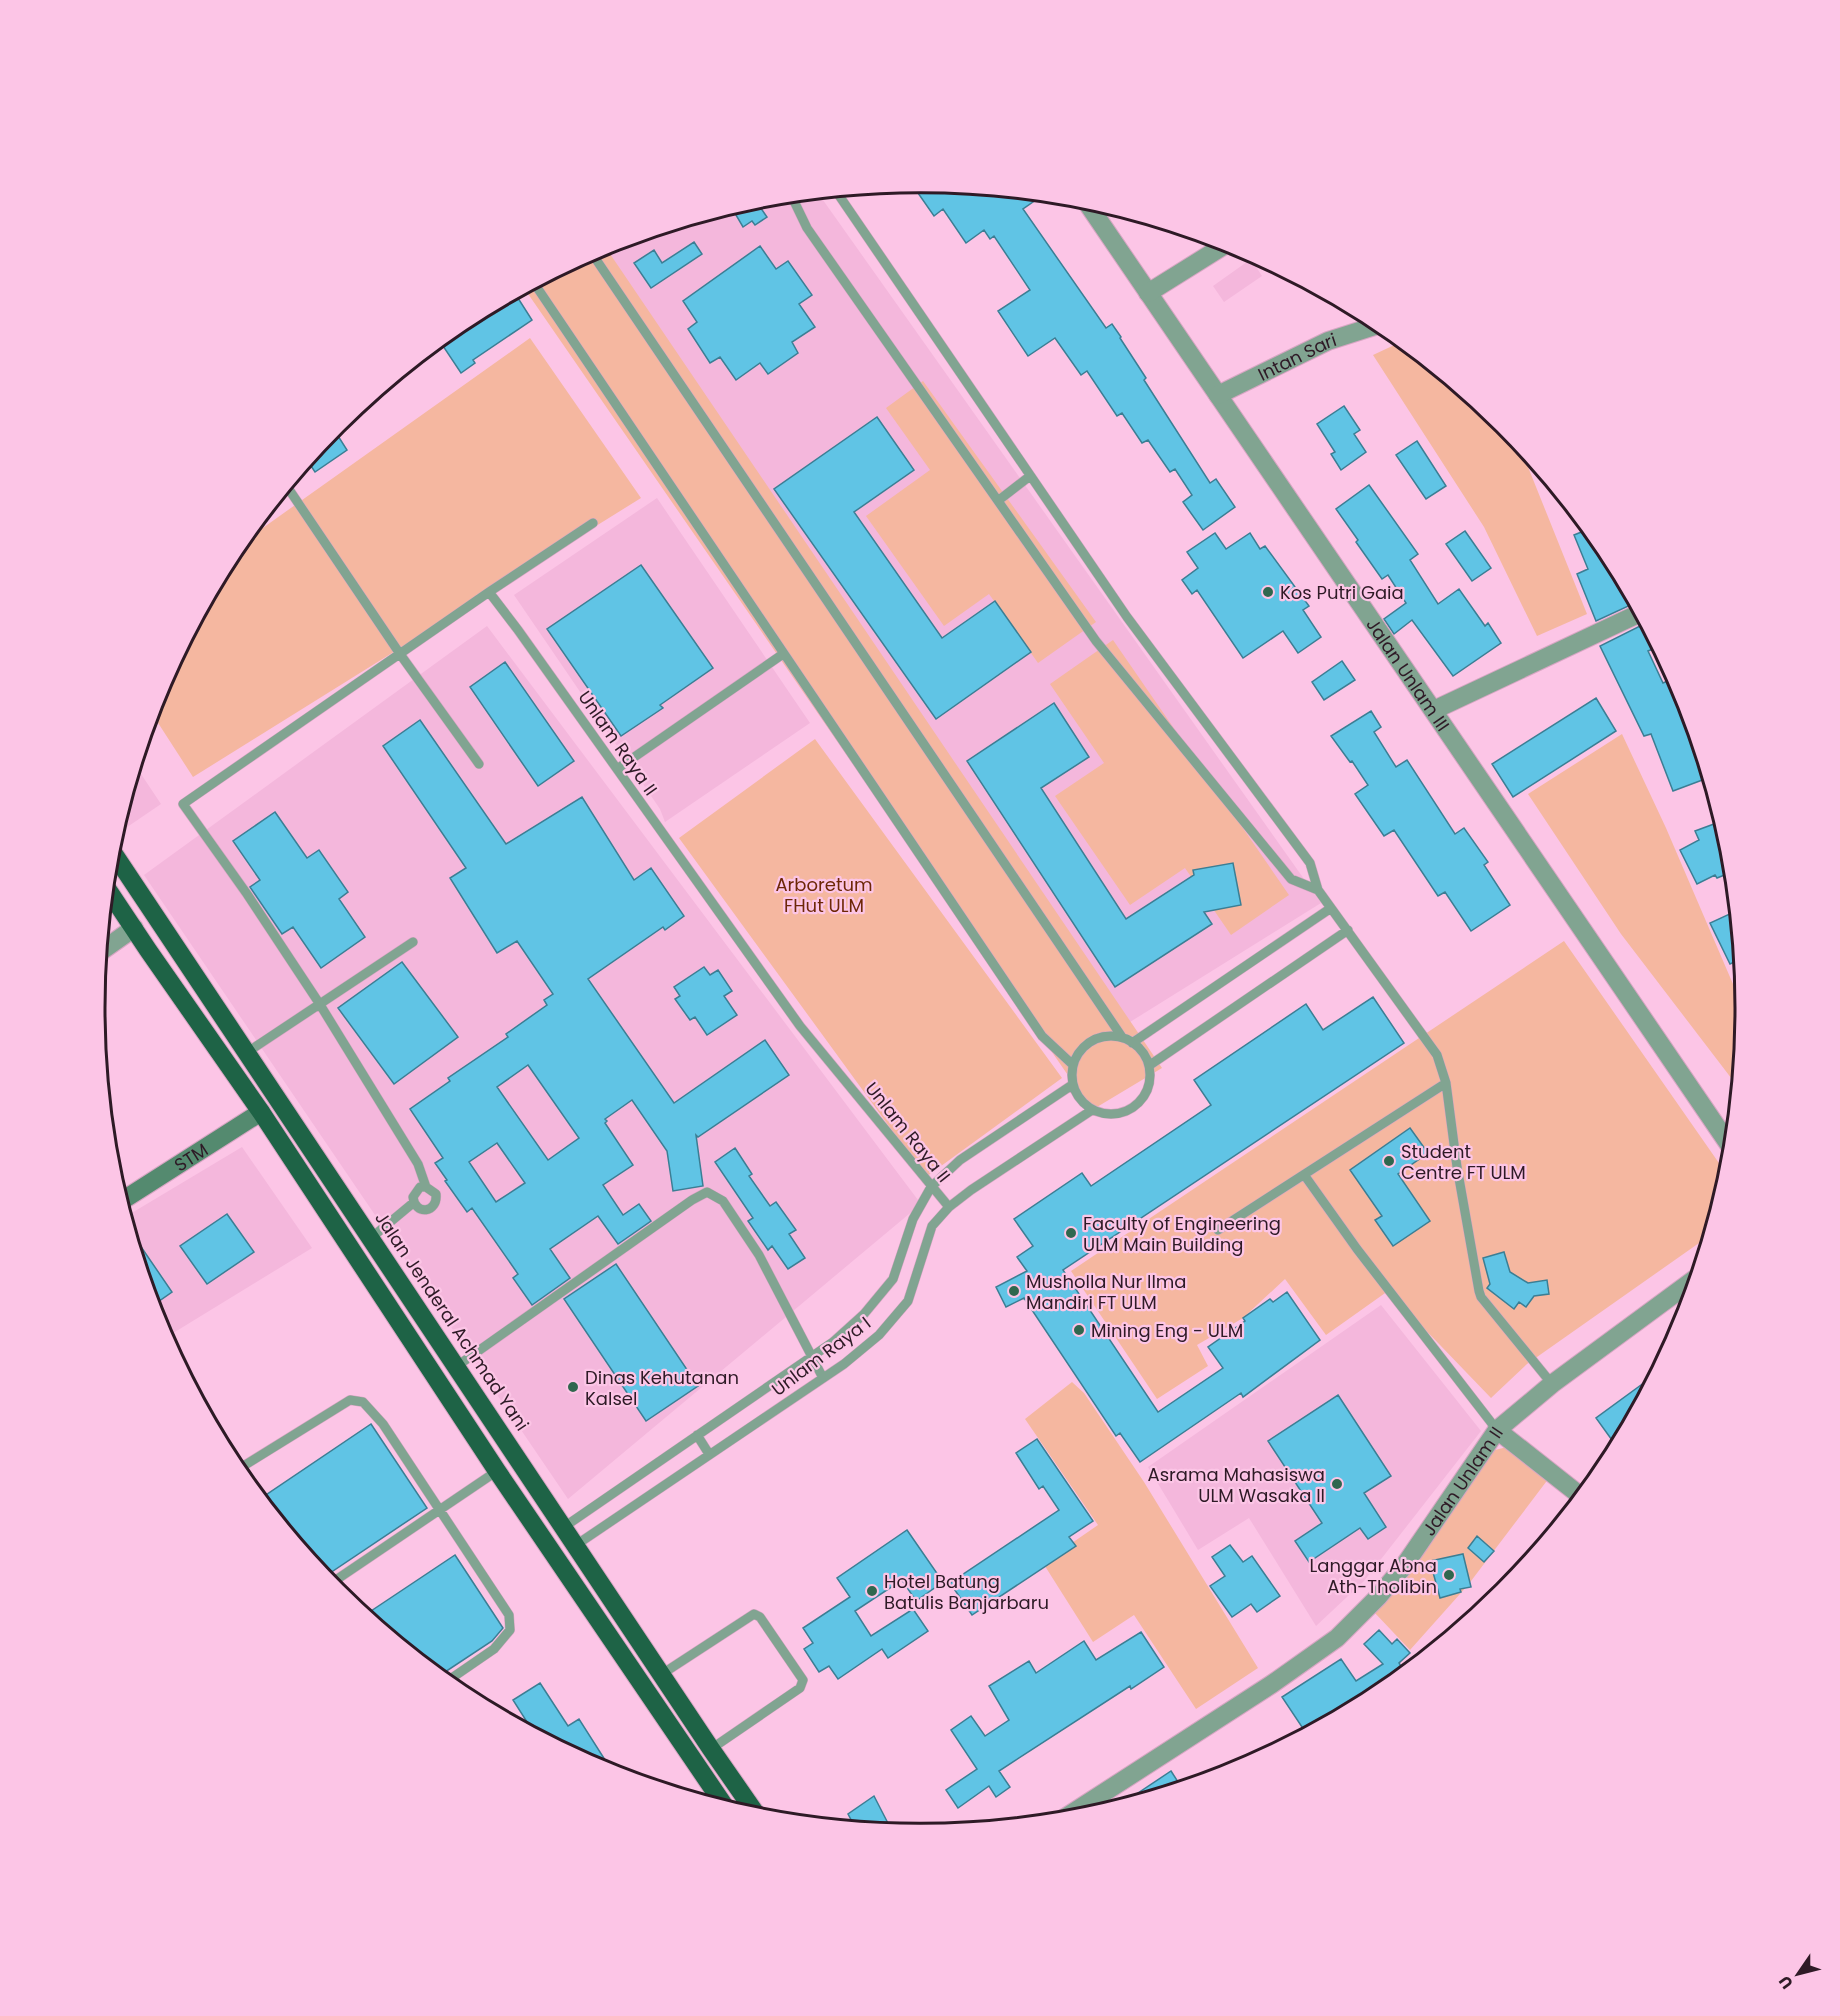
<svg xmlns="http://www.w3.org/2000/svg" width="1840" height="2016" font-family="Poppins,sans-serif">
	<rect width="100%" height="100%" fill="#fcc5e6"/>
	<!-- built -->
	<path fill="#f4b7dc" d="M818,193L1321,903L1130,1022L589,254L604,245L759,198Z
		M1251,259L1262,276L1224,302L1213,286Z
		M657,498L810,723L665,822L660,809L514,595Z
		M487,626L921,1204L568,1499L144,875Z
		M135,765L161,804L114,836Z
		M242,1147L312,1248L165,1338L157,1324L125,1217Z
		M1381,1305L1481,1431L1364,1581L1316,1626L1249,1518L1198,1550L1148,1467Z"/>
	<!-- green -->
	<path fill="#f5b7a0" d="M604,245L1162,1068L1092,1110L524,288Z
		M530,338L641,498L193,777L151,712L157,692L236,547Z
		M1403,341L1504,425L1518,442L1587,614L1537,636L1484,527L1373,355Z
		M923,381L1096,622L1038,663L989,594L944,626L866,516L930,470L886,408Z
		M1113,640L1289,895L1231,935L1185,868L1130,905L1055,796L1104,763L1050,684Z
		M1622,734L1666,828L1745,1012L1738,1087L1621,934L1528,794Z
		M815,739L1062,1078L926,1177L679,838Z
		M1564,941L1728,1176L1709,1236L1527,1364L1491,1398L1388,1291L1326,1335L1285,1279L1243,1318L1197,1345L1208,1366L1157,1399L1071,1271Z
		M1072,1382L1084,1393L1144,1482L1258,1668L1196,1709L1134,1615L1093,1642L1043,1563L1098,1525L1025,1419Z
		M1507,1447L1549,1478L1468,1585L1410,1650L1374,1612L1491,1451Z"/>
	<!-- building -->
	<path fill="#60c4e5" stroke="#3b7e94" stroke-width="1.5" fill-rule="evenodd" d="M911,183H920L1043,195L1023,209L1106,328L1112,324L1121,337L1120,338L1146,378L1144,380L1210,483L1216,479L1235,507L1203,530L1183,502L1192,495L1175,469L1170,472L1148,440L1142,443L1122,413L1117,416L1087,371L1081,375L1055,338L1028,356L998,311L1030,290L994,236L990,239L984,230L966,243L943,209L934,216Z
		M755,200L767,217L755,225L752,221L743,227L733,210L744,203Z
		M694,242L702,254L651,288L634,263L654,250L662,263Z
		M760,246L776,269L788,261L812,295L799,304L815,327L792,342L798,353L768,374L760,363L736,380L720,357L710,363L688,329L697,322L683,301Z
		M516,295L532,320L473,360L475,363L461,373L443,346Z
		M1344,406L1360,430L1354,434L1366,452L1341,470L1331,454L1335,452L1317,424Z
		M877,417L914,470L854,512L942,638L995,601L1031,652L936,719L774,489Z
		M333,428L347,450L315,472L307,460Z
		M1417,441L1446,486L1426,499L1396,455Z
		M1369,485L1418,554L1410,560L1438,604L1459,589L1485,626L1488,623L1501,643L1453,676L1412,620L1394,634L1384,619L1406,603L1388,575L1382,579L1356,542L1358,540L1336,509Z
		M1589,529L1607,550L1635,603L1596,621L1577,574L1588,569L1574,535Z
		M1465,531L1491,568L1472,581L1446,544Z
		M1215,533L1226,549L1250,533L1260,549L1265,546L1309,606L1303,610L1321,637L1298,653L1283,631L1243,658L1197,590L1192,594L1182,580L1198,568L1187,552Z
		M641,565L713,668L660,705L663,708L621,736L547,629Z
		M1646,623L1658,647L1648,651L1663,683L1672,679L1679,693L1683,692L1701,753L1696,755L1705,779L1673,791L1651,734L1644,736L1600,646Z
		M1342,661L1355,680L1324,700L1312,682Z
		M505,662L574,761L538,786L470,687Z
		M1596,698L1616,731L1513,797L1492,764Z
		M1054,703L1089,757L1041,788L1126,919L1194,875L1193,870L1233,863L1241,905L1204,912L1212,924L1115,987L967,761Z
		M1371,711L1381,727L1374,732L1396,767L1407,760L1455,834L1464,828L1488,862L1484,865L1510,905L1471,931L1445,892L1438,896L1394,830L1384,836L1355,794L1368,785L1352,761L1350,762L1331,736Z
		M420,720L506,844L582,797L634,880L651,868L684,916L665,930L663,927L588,979L674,1103L765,1040L789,1075L698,1137L696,1135L703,1186L673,1191L667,1151L632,1100L605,1119L607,1121L605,1123L633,1165L603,1185L623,1215L639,1204L651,1221L618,1244L598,1216L550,1249L570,1278L532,1305L513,1278L518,1274L472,1208L467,1212L445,1181L447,1180L435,1163L443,1158L410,1109L450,1081L448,1078L508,1037L506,1034L547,1005L544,1000L553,994L517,941L497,953L450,878L466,868L383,746ZM528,1065L579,1138L548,1160L497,1087ZM497,1143L525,1183L496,1202L469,1162Z
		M275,812L307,858L319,850L348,892L339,899L365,937L321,968L293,927L282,934L250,887L260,880L233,841Z
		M1722,821L1730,847L1732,872L1717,878L1715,875L1697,884L1680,850L1699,840L1695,831Z
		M1736,911L1741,959L1730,964L1710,923Z
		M402,962L458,1037L394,1084L338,1008Z
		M704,967L710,975L718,970L732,991L724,996L737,1015L707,1035L695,1017L690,1020L675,999L680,996L674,987Z
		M1373,997L1404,1043L1063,1270L1158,1412L1223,1368L1208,1347L1245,1321L1243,1318L1270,1299L1273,1302L1287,1292L1320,1340L1243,1397L1241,1393L1140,1462L1120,1433L1116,1436L1024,1298L1006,1307L996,1287L1027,1271L1017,1257L1033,1246L1014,1219L1082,1173L1091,1186L1211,1105L1194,1080L1306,1004L1323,1030Z
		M1410,1128L1428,1153L1398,1174L1430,1221L1393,1246L1375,1220L1382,1216L1350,1170Z
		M735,1148L752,1174L749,1176L770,1206L776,1202L796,1230L789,1234L805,1258L788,1269L772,1246L768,1250L748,1221L753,1218L715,1162Z
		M227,1214L254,1252L207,1284L180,1246Z
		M135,1238L172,1292L152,1306L132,1240Z
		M1504,1252L1510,1272L1528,1283L1547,1280L1549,1294L1534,1296L1526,1307L1519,1302L1514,1309L1487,1288L1490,1284L1483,1258Z
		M616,1264L698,1386L646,1421L564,1299Z
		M1656,1374L1617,1447L1596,1418Z
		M1338,1395L1391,1476L1364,1493L1386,1527L1368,1539L1360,1528L1309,1562L1295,1541L1322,1523L1268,1441Z
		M371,1424L427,1508L324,1577L260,1499Z
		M1037,1439L1093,1521L1069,1537L1076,1546L972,1615L950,1583L1059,1510L1043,1486L1039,1489L1016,1453Z
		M907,1530L943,1582L916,1601L902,1580L855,1611L871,1636L913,1609L928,1631L888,1658L882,1649L838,1679L829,1666L819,1672L804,1649L813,1643L803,1628L850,1597L837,1578Z
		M1477,1536L1494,1551L1484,1562L1468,1548Z
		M1230,1545L1243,1562L1252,1556L1280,1596L1257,1612L1251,1604L1232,1617L1210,1586L1225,1576L1212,1557Z
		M1463,1554L1471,1587L1460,1589L1461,1592L1440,1598L1430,1561Z
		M455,1555L503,1628L492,1641L439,1676L365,1615Z
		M1379,1630L1392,1644L1397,1639L1410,1653L1399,1663L1405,1673L1378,1695L1306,1733L1282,1697L1341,1659L1356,1681L1383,1664L1364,1644Z
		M1141,1632L1164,1667L1131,1689L1130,1686L999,1771L1010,1787L996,1797L989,1786L958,1808L946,1790L977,1769L951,1730L971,1716L985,1736L1009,1720L989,1686L1029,1661L1036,1673L1084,1641L1096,1660Z
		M540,1683L568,1726L579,1719L614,1774L604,1771L534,1733L513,1700Z
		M1171,1771L1180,1785L1172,1790L1130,1803L1129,1799Z
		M874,1796L892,1831L855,1827L848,1814Z"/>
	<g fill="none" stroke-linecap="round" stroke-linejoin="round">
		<!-- lane casing -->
		<g stroke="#d7a6c3" stroke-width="10">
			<path id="lane" d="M836,191L1127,617L1310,863L1318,890L1437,1055L1446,1083L1218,1230
				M794,195V201L807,228L1096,641L1291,879L1318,890
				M591,252L1122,1037
				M534,283L1042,1036L1072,1064
				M286,485L400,654L479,764
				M999,500L1030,476
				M489,592L593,523
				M617,769L783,654
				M1072 1075a39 39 0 1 1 78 0a39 39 0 1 1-78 0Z
				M1132,1043L1331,908
				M246,1053L413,942
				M1150,1065L1348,930
				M1446,1083L1457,1167L1479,1291L1481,1297L1552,1384
				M1305,1176L1357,1249L1497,1430
				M426,1187H420L413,1197C415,1216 438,1213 436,1194L426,1187L418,1164L319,1003L247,894L183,804L489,592L518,630L800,1026L949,1207
				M371,1238L413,1203
				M457,1366L692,1200L707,1192L723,1201L759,1255L823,1378
				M697,1435L709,1454
				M237,1470L350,1400L363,1402L383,1424L509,1615L510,1630L494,1649L446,1682
				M564,1527L833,1342L864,1314L893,1279L913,1219L931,1187L960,1160L1072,1085
				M576,1545L844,1364L879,1335L908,1301L932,1226L949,1207L971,1190L1092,1110
				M330,1584L497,1471
				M662,1674L754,1614L760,1617L803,1680L800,1688L711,1749"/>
		</g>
		<!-- street casing -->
		<g stroke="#d7a6c3" stroke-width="20">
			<g id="street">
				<path id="s1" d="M1085,200L1732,1149"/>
				<path d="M1148,293L1228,243"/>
				<path id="s2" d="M1218,395L1328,341L1381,324"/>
				<path d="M1434,710L1640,613"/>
				<path d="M100,952L134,928"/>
				<path d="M1497,1430L1582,1497"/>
				<path id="s3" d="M1063,1819L1272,1684L1337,1638L1378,1597L1404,1566L1497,1430L1552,1384L1696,1278"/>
			</g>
		</g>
		<!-- secondary casing -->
		<g stroke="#d7a6c3" stroke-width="20">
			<g id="secondary">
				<path id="s4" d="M120,1202L261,1112"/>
			</g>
		</g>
		<!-- highway casing -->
		<g stroke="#d7a6c3" stroke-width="20">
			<path id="highway" d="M110,848L711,1749L759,1818
				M106,887L148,950L261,1112L497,1471L726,1808"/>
		</g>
		<!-- lane -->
		<use href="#lane" stroke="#81a491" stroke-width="9"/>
		<!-- street -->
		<use href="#street" stroke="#81a491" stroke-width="18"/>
		<!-- secondary -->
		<use href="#secondary" stroke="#548a6f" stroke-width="18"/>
		<!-- highway -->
		<use href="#highway" stroke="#1e6346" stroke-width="18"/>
	</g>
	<!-- markers -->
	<g fill="#30674e" stroke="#fcc5e6" stroke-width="2">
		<circle cx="1268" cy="592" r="6"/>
		<circle cx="1389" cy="1161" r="6"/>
		<circle cx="1071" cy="1233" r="6"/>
		<circle cx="1014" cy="1291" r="6"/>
		<circle cx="1079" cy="1330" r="6"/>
		<circle cx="573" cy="1387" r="6"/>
		<circle cx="1337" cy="1484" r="6"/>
		<circle cx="1449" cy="1575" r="6"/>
		<circle cx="872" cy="1591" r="6"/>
	</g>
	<g text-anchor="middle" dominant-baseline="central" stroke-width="4.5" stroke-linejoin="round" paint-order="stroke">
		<!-- street labels -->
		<g font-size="18" fill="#2e1a26" stroke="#fcc5e6">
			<text stroke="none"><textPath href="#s2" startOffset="88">Intan Sari</textPath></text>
			<text stroke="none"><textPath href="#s1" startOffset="574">Jalan Unlam III</textPath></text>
			<text transform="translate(618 743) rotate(55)">Unlam Raya II</text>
			<text transform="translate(908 1132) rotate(51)">Unlam Raya II</text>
			<text stroke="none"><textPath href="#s4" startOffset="84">STM</textPath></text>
			<text transform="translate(452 1321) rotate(56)">Jalan Jenderal Achmad Yani</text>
			<text transform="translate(821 1356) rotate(-37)">Unlam Raya I</text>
			<text stroke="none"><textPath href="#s3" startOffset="530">Jalan Unlam II</textPath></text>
		</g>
		<!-- poi labels -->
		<g font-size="18" fill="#2e1a26" stroke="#fcc5e6" text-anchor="start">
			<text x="1280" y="592">Kos Putri Gaia</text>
			<text x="1401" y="1151">Student<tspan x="1401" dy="21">Centre FT ULM</tspan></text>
			<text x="1083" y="1223">Faculty of Engineering<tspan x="1083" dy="21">ULM Main Building</tspan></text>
			<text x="1026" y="1281">Musholla Nur Ilma<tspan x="1026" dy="21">Mandiri FT ULM</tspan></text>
			<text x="1091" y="1330">Mining Eng - ULM</text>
			<text x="585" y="1377">Dinas Kehutanan<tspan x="585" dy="21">Kalsel</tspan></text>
			<text x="1325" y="1474" text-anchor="end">Asrama Mahasiswa<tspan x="1325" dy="21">ULM Wasaka II</tspan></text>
			<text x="1437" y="1565" text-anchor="end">Langgar Abna<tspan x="1437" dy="21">Ath-Tholibin</tspan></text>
			<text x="884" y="1581">Hotel Batung<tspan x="884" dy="21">Batulis Banjarbaru</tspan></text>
		</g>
		<!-- park labels -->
		<g font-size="18" fill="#6d2706" stroke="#fcc5e6">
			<text x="824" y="884">Arboretum<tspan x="824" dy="21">FHut ULM</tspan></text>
		</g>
	</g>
	<!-- crop -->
	<path d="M0 0H1840V2016H0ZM105 1008a815 815 0 1 1 1630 0a815 815 0 1 1-1630 0Z" fill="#fcc5e6" fill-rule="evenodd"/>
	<path fill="none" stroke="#2e1a26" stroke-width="3" d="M105 1008a815 815 0 1 1 1630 0a815 815 0 1 1-1630 0Z"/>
	<!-- north arrow -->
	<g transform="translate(1798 1974) rotate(235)" stroke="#fcc5e6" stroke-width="4.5" paint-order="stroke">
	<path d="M0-4.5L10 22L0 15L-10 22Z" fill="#2e1a26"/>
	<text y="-9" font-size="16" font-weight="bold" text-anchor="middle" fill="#2e1a26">U</text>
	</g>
</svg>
